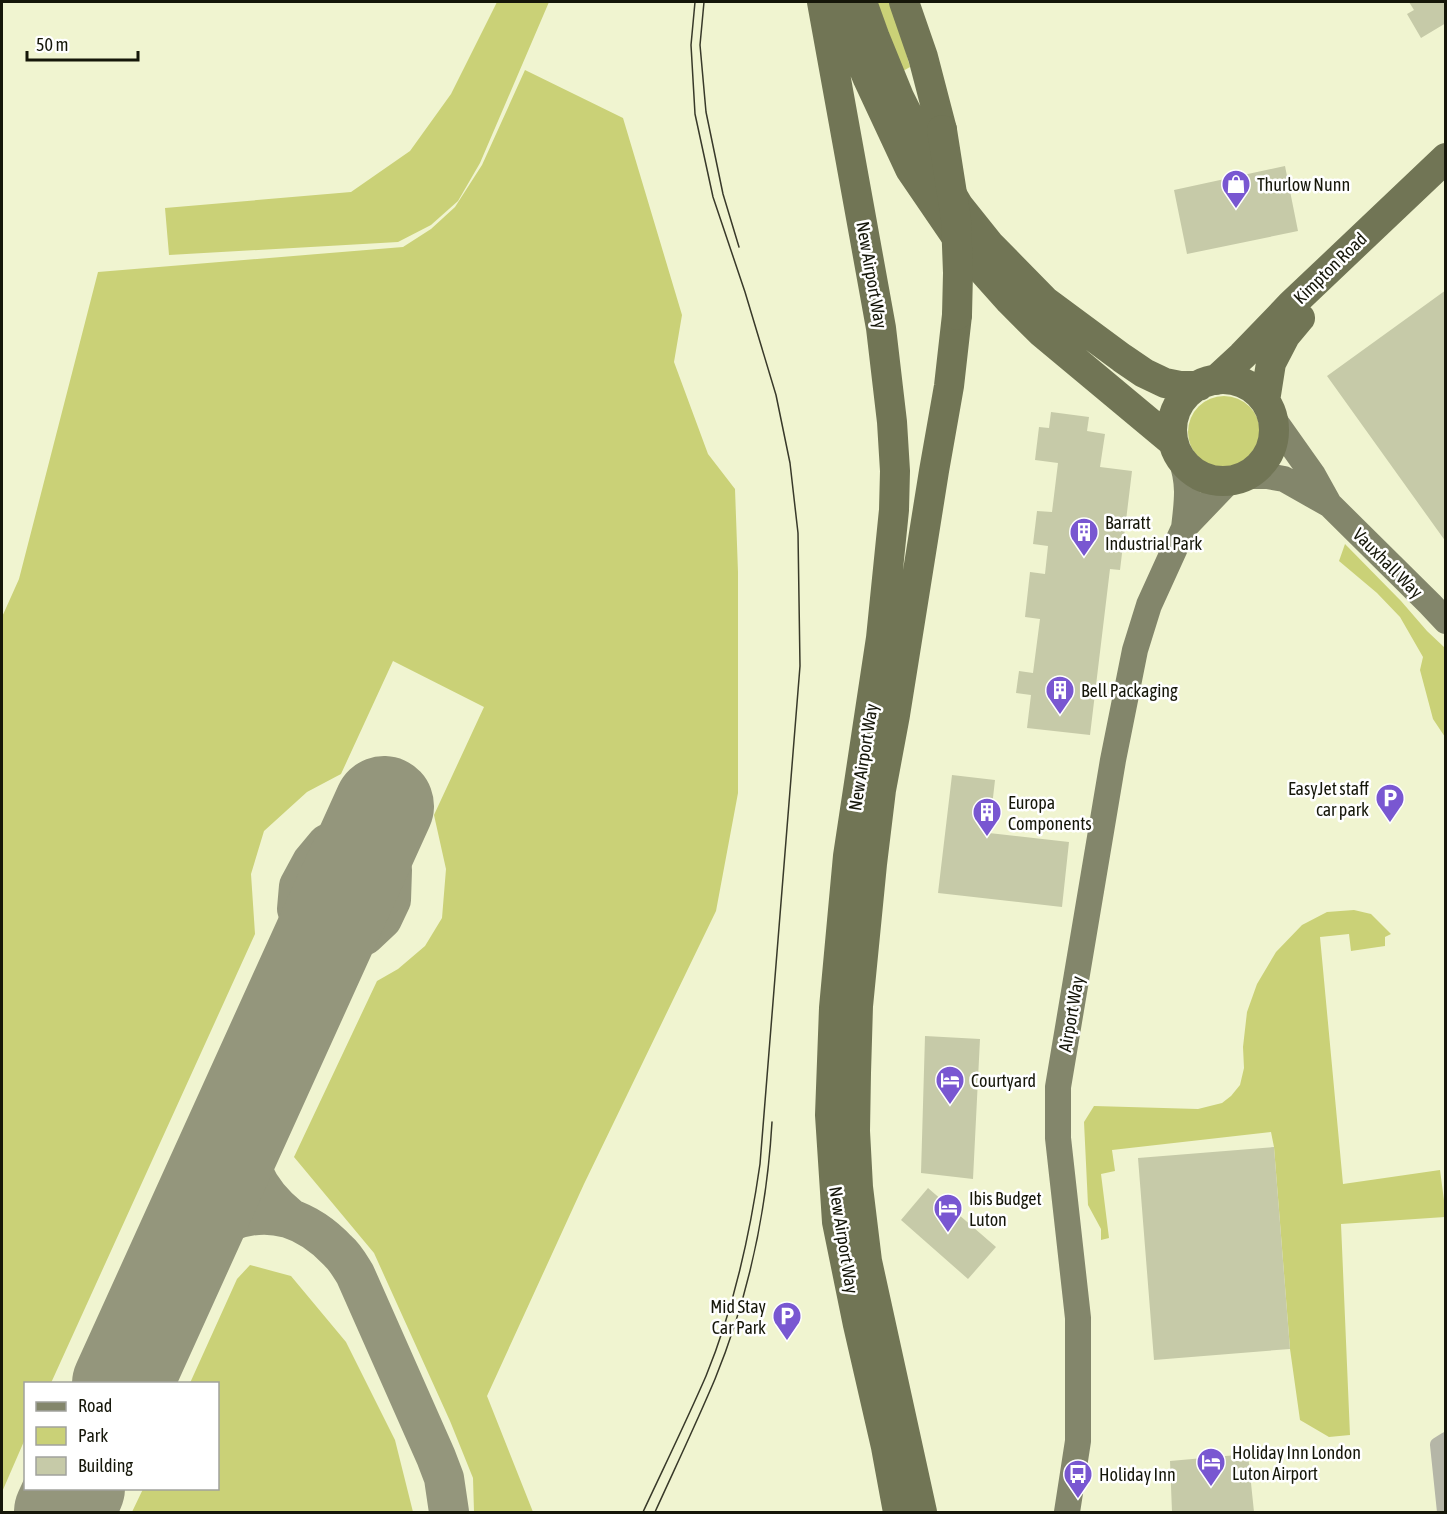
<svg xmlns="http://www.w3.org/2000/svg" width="1447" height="1514" font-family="'Asap Condensed',sans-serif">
	<rect width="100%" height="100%" fill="#f0f4d0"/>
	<!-- green -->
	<path fill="#cad177" d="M497,2H549L480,163L458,201L431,225L398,242L169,255L165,208L351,192L410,151L451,94Z
		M877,2H892L910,67L903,71Z
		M525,70L623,118L682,315L674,362L708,454L735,489L738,572V793L716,911L584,1184L487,1396L533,1512H474L473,1478L450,1421L374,1253L294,1157L377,981L398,969L425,946L442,918L446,869L434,815L484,707L393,661L341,774L307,792L264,831L251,874L255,934L51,1383L26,1384L25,1439L2,1492V617L19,579L98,272L403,247L431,229L455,207L482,165Z
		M1188 432a36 36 0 1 1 72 0a36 36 0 1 1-72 0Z
		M1345,544L1401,601L1427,631L1445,648V737L1433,719L1420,670L1423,657L1400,617L1377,593L1339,561Z
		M1354,910L1371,914L1391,934L1385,937V946L1351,951L1349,934L1320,937L1343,1184L1440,1170L1445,1208V1217L1341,1224L1350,1435L1329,1437L1300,1420L1290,1349L1274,1147L1271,1132L1112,1150L1115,1171L1101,1174L1109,1238L1101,1240V1229L1088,1205L1084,1122L1094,1106L1198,1109L1222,1103L1231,1096L1240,1085L1244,1068L1243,1047L1247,1012L1257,984L1276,952L1302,925L1327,912Z
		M250,1265L291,1276L346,1342L395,1440L413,1512H132L143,1489L218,1488V1384L190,1383L237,1279Z"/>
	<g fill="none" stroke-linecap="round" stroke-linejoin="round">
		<!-- taxiway -->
		<path stroke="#94967c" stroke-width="40" d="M354,831H372L386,850L392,870L391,900L382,919L365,935L337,947L320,946L304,932L297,909L299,886L312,862L327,844Z
			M246,1111C240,1156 255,1190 290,1218
			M178,1261C203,1228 246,1206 288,1218C307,1224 325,1237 338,1251C345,1257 350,1266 355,1274L436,1457L444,1478L449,1512"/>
		<!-- runway -->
		<path stroke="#94967c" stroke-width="100" d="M122,1384L384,806
			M64,1512L75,1488"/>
	</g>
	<!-- building -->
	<path fill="#c6caa8" d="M1409,2H1446V23L1421,38L1407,14L1414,10Z
		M1285,166L1298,231L1187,254L1174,190Z
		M1446,290V542L1327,376Z
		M1051,412L1089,417L1087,431L1105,434L1100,467L1132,471L1120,570L1110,569L1090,735L1027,728L1031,695L1016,693L1019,671L1033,673L1040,619L1025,617L1030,572L1045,574L1048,546L1033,544L1037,511L1052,512L1058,463L1035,460L1039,427L1049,428Z
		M952,775L995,780L989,833L1069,842L1062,907L938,893Z
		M925,1036L980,1039L973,1179L921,1173Z
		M1274,1147L1290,1349L1154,1360L1138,1158Z
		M928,1188L996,1247L968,1279L901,1220Z
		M1248,1454L1254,1512H1172L1170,1461Z"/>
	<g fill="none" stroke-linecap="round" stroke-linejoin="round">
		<!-- street -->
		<path stroke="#b5b6a7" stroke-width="16" d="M1445,1512L1438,1445L1446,1440"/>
		<!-- primary -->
		<path stroke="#83866b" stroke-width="26" d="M1272,417L1313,475L1328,502
			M1181,459C1190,484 1187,502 1184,528
			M1245,476H1267L1284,479L1330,505L1430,604L1446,621
			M1067,1512L1078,1441V1318L1058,1138V1087L1113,760L1135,650L1149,605L1184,528L1229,481"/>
		<!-- highway -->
		<path stroke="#717555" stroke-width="30" d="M822,2L881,328L892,422L895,471L894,510L881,638L848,856L834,1008L830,1115L837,1222L858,1325L886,1447L898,1512
			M839,2L851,37L868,79L910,169L968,254L1010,301L1041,332L1173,442
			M862,2L875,38L899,97L926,151L958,205L990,245L1045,301L1122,358L1144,373L1165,383L1180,386H1199
			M904,2L923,57L942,130
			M1172 430a51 51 0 1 1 102 0a51 51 0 1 1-102 0Z
			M1216,380L1242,356L1291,305L1446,158
			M1265,401L1271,363L1285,336L1300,318
			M922,1512L867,1261L858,1187L855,1131L856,1073L858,1006L872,864L881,790L895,715L934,471L949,386L957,315"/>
		<!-- tram -->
		<path stroke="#383929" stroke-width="1.5" d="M704,2L700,45L706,112L723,194L739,247
			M643,1512C664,1467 686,1422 706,1376C733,1310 750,1234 760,1164L800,666L798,533L790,463L776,395L745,292L713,197L695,114L691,45L695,2
			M655,1512C675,1468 696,1424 715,1379C748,1298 767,1209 772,1122"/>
		<!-- highway-bridge -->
		<path stroke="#717555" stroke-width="30" d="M942,130L956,219L958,273L957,315"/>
	</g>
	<!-- icons -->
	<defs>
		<g id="shop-pin" transform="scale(1.5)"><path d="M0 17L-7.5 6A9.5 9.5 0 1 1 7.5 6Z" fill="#7957d1" stroke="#fff"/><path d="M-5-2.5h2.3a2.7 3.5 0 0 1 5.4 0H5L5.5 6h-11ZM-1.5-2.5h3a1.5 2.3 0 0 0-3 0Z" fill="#fff"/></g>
		<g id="building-pin" transform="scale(1.5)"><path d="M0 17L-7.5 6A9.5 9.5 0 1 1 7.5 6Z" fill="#7957d1" stroke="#fff"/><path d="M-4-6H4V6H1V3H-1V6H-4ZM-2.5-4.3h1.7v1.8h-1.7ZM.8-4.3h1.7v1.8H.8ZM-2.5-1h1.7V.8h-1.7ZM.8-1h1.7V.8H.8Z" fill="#fff"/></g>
		<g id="parking-pin" transform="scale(1.5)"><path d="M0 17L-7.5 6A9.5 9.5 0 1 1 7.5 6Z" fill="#7957d1" stroke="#fff"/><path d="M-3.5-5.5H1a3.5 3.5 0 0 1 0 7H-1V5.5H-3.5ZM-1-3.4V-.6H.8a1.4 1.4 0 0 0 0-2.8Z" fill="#fff"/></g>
		<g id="hotel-pin" transform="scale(1.5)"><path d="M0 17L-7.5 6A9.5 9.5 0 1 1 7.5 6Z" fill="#7957d1" stroke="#fff"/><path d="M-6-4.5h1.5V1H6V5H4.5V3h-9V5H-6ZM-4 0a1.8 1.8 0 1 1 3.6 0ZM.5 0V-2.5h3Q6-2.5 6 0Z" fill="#fff"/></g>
		<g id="bus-pin" transform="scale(1.5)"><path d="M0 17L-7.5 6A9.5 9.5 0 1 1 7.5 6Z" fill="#7957d1" stroke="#fff"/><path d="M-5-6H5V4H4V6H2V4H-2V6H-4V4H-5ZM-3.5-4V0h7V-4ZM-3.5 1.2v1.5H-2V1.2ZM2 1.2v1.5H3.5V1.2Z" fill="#fff"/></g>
	</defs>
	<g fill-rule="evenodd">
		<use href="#shop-pin" x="1236" y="184"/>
		<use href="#building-pin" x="1084" y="532"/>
		<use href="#building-pin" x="1060" y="690"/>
		<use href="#parking-pin" x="1390" y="798"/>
		<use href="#building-pin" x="987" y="812"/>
		<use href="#hotel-pin" x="950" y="1080"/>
		<use href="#hotel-pin" x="948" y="1208"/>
		<use href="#parking-pin" x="787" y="1316"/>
		<use href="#hotel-pin" x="1211" y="1462"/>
		<use href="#bus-pin" x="1078" y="1474"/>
	</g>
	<g text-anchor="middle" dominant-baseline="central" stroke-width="5" stroke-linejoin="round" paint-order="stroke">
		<!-- poi labels -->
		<g font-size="18" fill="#151609" stroke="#fff" text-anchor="start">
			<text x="1257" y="184">Thurlow Nunn</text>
			<text x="1105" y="522">Barratt<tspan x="1105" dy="21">Industrial Park</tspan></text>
			<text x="1081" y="690">Bell Packaging</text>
			<text x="1369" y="788" text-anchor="end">EasyJet staff<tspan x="1369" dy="21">car park</tspan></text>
			<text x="1008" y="802">Europa<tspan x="1008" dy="21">Components</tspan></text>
			<text x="971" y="1080">Courtyard</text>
			<text x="969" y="1198">Ibis Budget<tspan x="969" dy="21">Luton</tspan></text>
			<text x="766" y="1306" text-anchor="end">Mid Stay<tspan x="766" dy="21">Car Park</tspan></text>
			<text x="1232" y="1452">Holiday Inn London<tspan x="1232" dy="21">Luton Airport</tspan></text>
			<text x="1099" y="1474">Holiday Inn</text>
		</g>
		<!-- street labels -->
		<g font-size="18" fill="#151609" stroke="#fff">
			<text transform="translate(1330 268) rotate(-44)">Kimpton Road</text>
			<text transform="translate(872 275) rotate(80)">New Airport Way</text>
			<text transform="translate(1388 563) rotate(45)">Vauxhall Way</text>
			<text transform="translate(863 757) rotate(-81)">New Airport Way</text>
			<text transform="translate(1071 1014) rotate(-80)">Airport Way</text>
			<text transform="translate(844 1240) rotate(81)">New Airport Way</text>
		</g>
	</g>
	<!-- border -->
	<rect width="1447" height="1514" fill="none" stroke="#151609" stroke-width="6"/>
	<!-- legend -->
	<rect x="24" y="1382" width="195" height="108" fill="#ffffff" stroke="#a1a29d" stroke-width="1.5"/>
	<rect x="36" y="1402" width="30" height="9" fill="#83866b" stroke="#a1a29d" stroke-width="1.5"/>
	<text x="78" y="1412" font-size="18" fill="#151609">Road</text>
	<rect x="36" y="1427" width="30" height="18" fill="#cad177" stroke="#a1a29d" stroke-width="1.5"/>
	<text x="78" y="1442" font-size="18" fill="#151609">Park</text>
	<rect x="36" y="1457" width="30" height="18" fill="#c6caa8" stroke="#a1a29d" stroke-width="1.5"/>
	<text x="78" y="1472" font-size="18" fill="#151609">Building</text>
	<!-- scale -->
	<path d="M27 51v9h111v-9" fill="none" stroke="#151609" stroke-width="3"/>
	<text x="36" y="51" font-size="18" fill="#151609" stroke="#ffffff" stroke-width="4.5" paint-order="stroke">50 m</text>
</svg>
